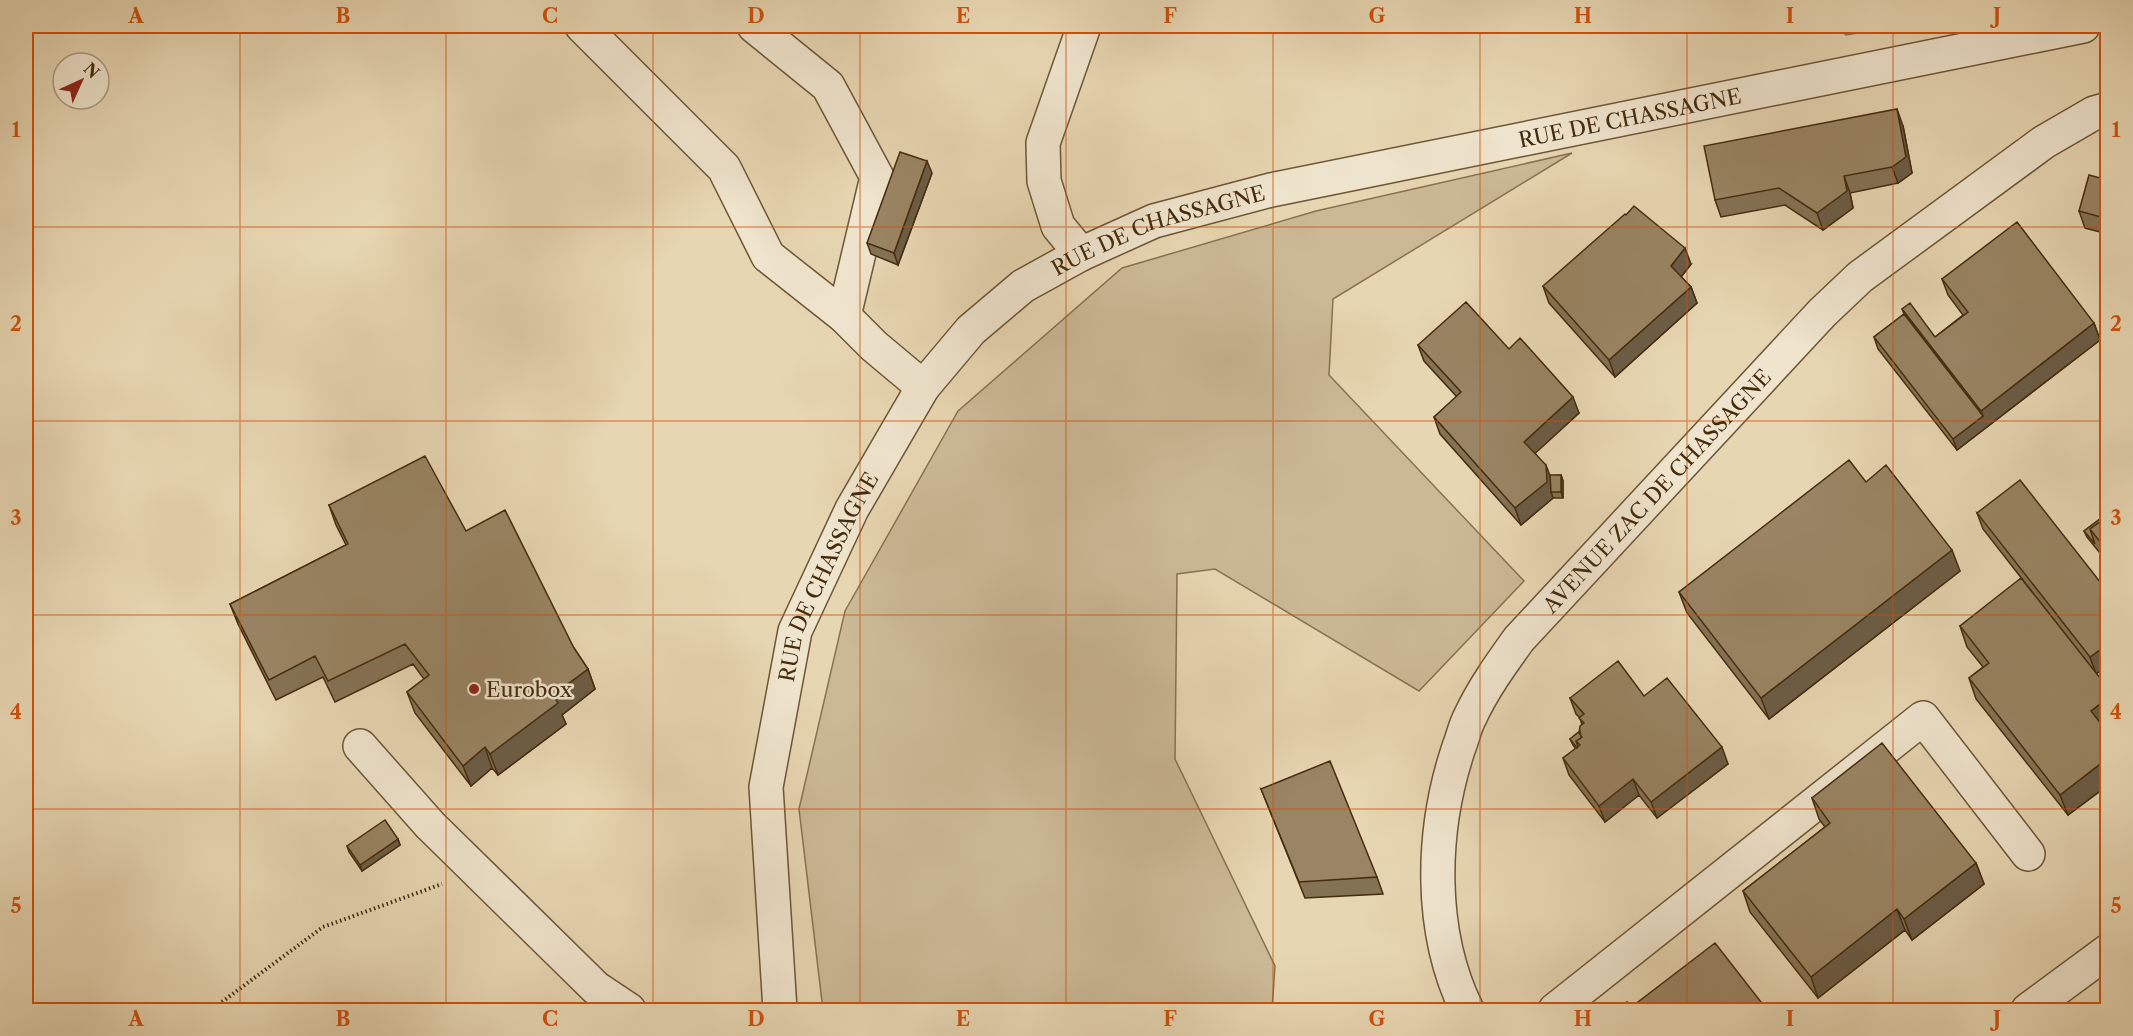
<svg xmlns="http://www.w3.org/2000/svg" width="2133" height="1036" font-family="'Libre Caslon Text',serif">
	<rect width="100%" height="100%" fill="#e7d6b2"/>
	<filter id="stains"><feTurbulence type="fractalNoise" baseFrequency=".00333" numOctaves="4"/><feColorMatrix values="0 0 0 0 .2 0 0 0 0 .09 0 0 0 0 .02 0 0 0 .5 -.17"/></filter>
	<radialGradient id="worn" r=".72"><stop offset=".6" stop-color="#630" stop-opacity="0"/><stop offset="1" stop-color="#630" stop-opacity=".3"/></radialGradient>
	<!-- green -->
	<path fill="#cbb996" stroke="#887252" stroke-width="1.5" d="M1836,26H1899L1846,35Z
		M1572,153L1333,299L1329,375L1524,581L1419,691L1215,569L1177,574L1175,759L1275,966L1272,1010H823L799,809L845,611L958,411L1122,268L1316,211Z"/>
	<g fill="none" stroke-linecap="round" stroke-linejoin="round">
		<!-- minor casing -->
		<g stroke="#6d5636" stroke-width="36">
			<g id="minor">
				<path d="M582,26L724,168L768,256L844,316L874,346L923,387"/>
				<path d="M754,26L828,86L877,177L844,316"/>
				<path d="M1081,254L1058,226L1044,181L1043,143L1084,26"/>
				<path d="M360,746L430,825L596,988L629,1010"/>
				<path id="s1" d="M780,1010L766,787L795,631L852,509L923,387L971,330L1023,286L1081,254L1154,221L1271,190L2083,26"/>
				<path id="s2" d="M1467,1010C1428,930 1431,830 1459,747C1463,737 1465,726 1470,717C1483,689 1501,664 1519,639L1822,313L1860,277L2044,142L2094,113L2108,109"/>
				<path d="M1555,1010L1923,718L2028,854"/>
				<path d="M2028,1010L2108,951"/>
			</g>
		</g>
		<!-- path -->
		<path stroke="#442c0d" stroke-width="4" stroke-dasharray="1.5 3" stroke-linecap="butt" d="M211,1010L323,927L442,884"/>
		<!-- minor -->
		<use href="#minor" stroke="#efe4cd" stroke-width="33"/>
	</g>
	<!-- wall -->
	<path fill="#847255" stroke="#442c0d" stroke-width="1.5" d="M1903,126L1912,173L1898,183L1850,193L1853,208L1823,230L1785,205L1721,217L1715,200Z
		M932,173L898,265L871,254L867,243Z
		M2108,180V234L2085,228L2079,211Z
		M1691,264L1681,277L1691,287L1697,303L1615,377L1549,303L1543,286Z
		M1942,279L2094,323L2100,340L1957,450L1878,349L1874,337L1904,314L1902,309L1935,337L1963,315L1948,295Z
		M1418,345L1509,349L1579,413L1535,453L1550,476L1561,475L1563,481V498H1553L1521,525L1440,434L1434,417L1457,397L1424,361Z
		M1866,482L1960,571L1769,719L1687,613L1679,592Z
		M329,505L466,531L574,648L588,669L595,689L562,715L566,724L498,775L492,768L471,786L415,713L407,692L424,679L413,664L335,702L323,677L276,700L238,624L230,604L346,545L336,525Z
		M1977,513L2108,592V665L2096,674L2108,688V724L2104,728L2108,733V785L2068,815L1976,699L1969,678L1983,667L1967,647L1960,626L2087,662L1983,529Z
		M2108,513V563L2087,537L2084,531Z
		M1644,696L1728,764L1657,818L1639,795L1605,822L1569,775L1563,758L1576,749L1573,745L1570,739L1580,731L1582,725L1580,718L1576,714L1570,698Z
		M1261,789L1377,877L1383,894L1305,898Z
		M1812,798L1976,863L1984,884L1912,940L1905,930L1818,998L1750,912L1743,891L1825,827L1819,819Z
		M398,839L400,845L362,871L349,852L347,846Z"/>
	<!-- shaded-wall -->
	<path fill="#6b5c45" stroke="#442c0d" stroke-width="1.5" d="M1897,109L1903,126L1912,173L1898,183L1892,167Z
		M927,161L932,173L898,265L894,253Z
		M1844,176L1850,193L1853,208L1823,230L1817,213Z
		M1685,248L1691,264L1677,282L1671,266Z
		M1691,287L1697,303L1615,377L1609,360Z
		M2094,323L2100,340L1957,450L1953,439L1983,416L1981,411Z
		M1573,397L1579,413L1530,458L1524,442Z
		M1546,465L1552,481L1551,492L1553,498L1521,525L1515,508Z
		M1561,475L1563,481V498L1561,492Z
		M1952,550L1960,571L1769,719L1761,698Z
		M2108,644V665L2096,674L2090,657Z
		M588,669L595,689L562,715L566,724L498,775L490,754L553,695Z
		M2108,698V724L2098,732L2091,711Z
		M485,747L492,768L471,786L463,766Z
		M1722,747L1728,764L1657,818L1651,802Z
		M2108,758V785L2068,815L2060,795Z
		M1633,779L1639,795L1605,822L1599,806Z
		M398,839L400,845L362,871L360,865Z
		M1976,863L1984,884L1912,940L1904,919Z
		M1897,909L1905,930L1818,998L1811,977Z"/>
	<!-- building -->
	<path fill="#998463" stroke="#442c0d" stroke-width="1.5" d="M1897,109L1906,157L1892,167L1844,176L1847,191L1817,213L1779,188L1715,200L1704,146Z
		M900,152L927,161L894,253L867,243Z
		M2089,175L2108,180V219L2079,211Z
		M1634,206L1685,248L1671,266L1691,287L1609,360L1543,286L1625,214L1626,215Z
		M2017,222L2094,323L1981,411L1902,309L1910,303L1935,337L1968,312L1942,279Z
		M1466,302L1509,349L1520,338L1573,397L1524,442L1546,465L1547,482L1515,508L1434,417L1461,392L1418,345Z
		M1904,314L1983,416L1953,439L1874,337Z
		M425,456L466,531L505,510L574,648L588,669L553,695L558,703L490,754L485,747L463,766L407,692L429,675L405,644L328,681L315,656L269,680L230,604L348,544L329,505Z
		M1849,460L1866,482L1886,465L1952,550L1761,698L1679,592Z
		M1550,475H1561V492H1551Z
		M2020,480L2108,592V644L2090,657L1977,513Z
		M2108,513V516L2090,529L2095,544L2084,531Z
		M2108,516V552L2090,529Z
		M2021,578L2108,688V698L2091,711L2108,733V758L2060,795L1969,678L1989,663L1960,626Z
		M1618,661L1644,696L1667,678L1722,747L1651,802L1633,779L1599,806L1563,758L1580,745L1576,741L1582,737L1579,733L1580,726L1584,723L1579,718L1584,714L1570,698Z
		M1580,731L1581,738L1576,741L1578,747L1577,748L1570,739Z
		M1882,743L1976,863L1904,919L1897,909L1811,977L1743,891L1830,823L1812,798Z
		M1330,761L1377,877L1299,882L1261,789Z
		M385,820L398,839L360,865L347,846Z
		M1715,943L1768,1011H1616L1627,1002L1630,1008Z
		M2108,1006V1011H2102Z"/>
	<!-- grid -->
	<path fill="none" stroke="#cf520c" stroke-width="1.5" stroke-opacity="0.55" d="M240,26V1010M446,26V1010M653,26V1010M860,26V1010M1066,26V1010M1273,26V1010M1480,26V1010M1687,26V1010M1893,26V1010M26,227H2108M26,421H2108M26,615H2108M26,809H2108"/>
	<!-- markers -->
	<circle fill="#8f2418" stroke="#efe4cd" stroke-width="2" cx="474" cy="689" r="6"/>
	<g text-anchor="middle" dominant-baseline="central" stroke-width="5" stroke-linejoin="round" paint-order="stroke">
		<!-- street labels -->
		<g font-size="21" fill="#442c0d" stroke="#efe4cd">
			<text stroke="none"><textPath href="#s1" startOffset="1434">RUE DE CHASSAGNE</textPath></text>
			<text stroke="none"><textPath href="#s1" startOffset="948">RUE DE CHASSAGNE</textPath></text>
			<text stroke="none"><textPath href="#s2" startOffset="596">AVENUE ZAC DE CHASSAGNE</textPath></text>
			<text stroke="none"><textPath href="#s1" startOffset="444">RUE DE CHASSAGNE</textPath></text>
		</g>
		<!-- poi labels -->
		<g font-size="21" fill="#442c0d" stroke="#efe4cd" text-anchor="start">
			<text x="486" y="689">Eurobox</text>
		</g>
	</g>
	<!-- margin -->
	<rect width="2133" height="1036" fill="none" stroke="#e7d6b2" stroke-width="66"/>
	<!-- north arrow -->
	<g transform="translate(81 81) rotate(45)"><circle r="28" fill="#efe4cd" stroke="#ab9a80" stroke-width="1.5"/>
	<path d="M0-4.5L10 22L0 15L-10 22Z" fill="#8f2418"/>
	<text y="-9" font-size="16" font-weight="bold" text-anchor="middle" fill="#442c0d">N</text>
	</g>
	<rect x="33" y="33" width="2067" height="970" fill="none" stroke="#cf520c" stroke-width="2"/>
	<g font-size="20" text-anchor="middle" font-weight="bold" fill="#cf520c">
		<text x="136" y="23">A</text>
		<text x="343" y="23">B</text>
		<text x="550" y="23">C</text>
		<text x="756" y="23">D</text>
		<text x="963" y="23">E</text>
		<text x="1170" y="23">F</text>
		<text x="1377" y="23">G</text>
		<text x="1583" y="23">H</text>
		<text x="1790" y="23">I</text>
		<text x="1997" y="23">J</text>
		<text x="16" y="137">1</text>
		<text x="2116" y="137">1</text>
		<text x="16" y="331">2</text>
		<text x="2116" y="331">2</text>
		<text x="16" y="525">3</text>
		<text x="2116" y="525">3</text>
		<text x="16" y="719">4</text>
		<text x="2116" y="719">4</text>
		<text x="16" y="913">5</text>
		<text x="2116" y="913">5</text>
		<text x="136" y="1026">A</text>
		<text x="343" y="1026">B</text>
		<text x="550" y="1026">C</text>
		<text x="756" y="1026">D</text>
		<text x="963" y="1026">E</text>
		<text x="1170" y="1026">F</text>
		<text x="1377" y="1026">G</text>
		<text x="1583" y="1026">H</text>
		<text x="1790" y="1026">I</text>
		<text x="1997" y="1026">J</text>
	</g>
	<rect width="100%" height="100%" filter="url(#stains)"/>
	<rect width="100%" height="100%" fill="url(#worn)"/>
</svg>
